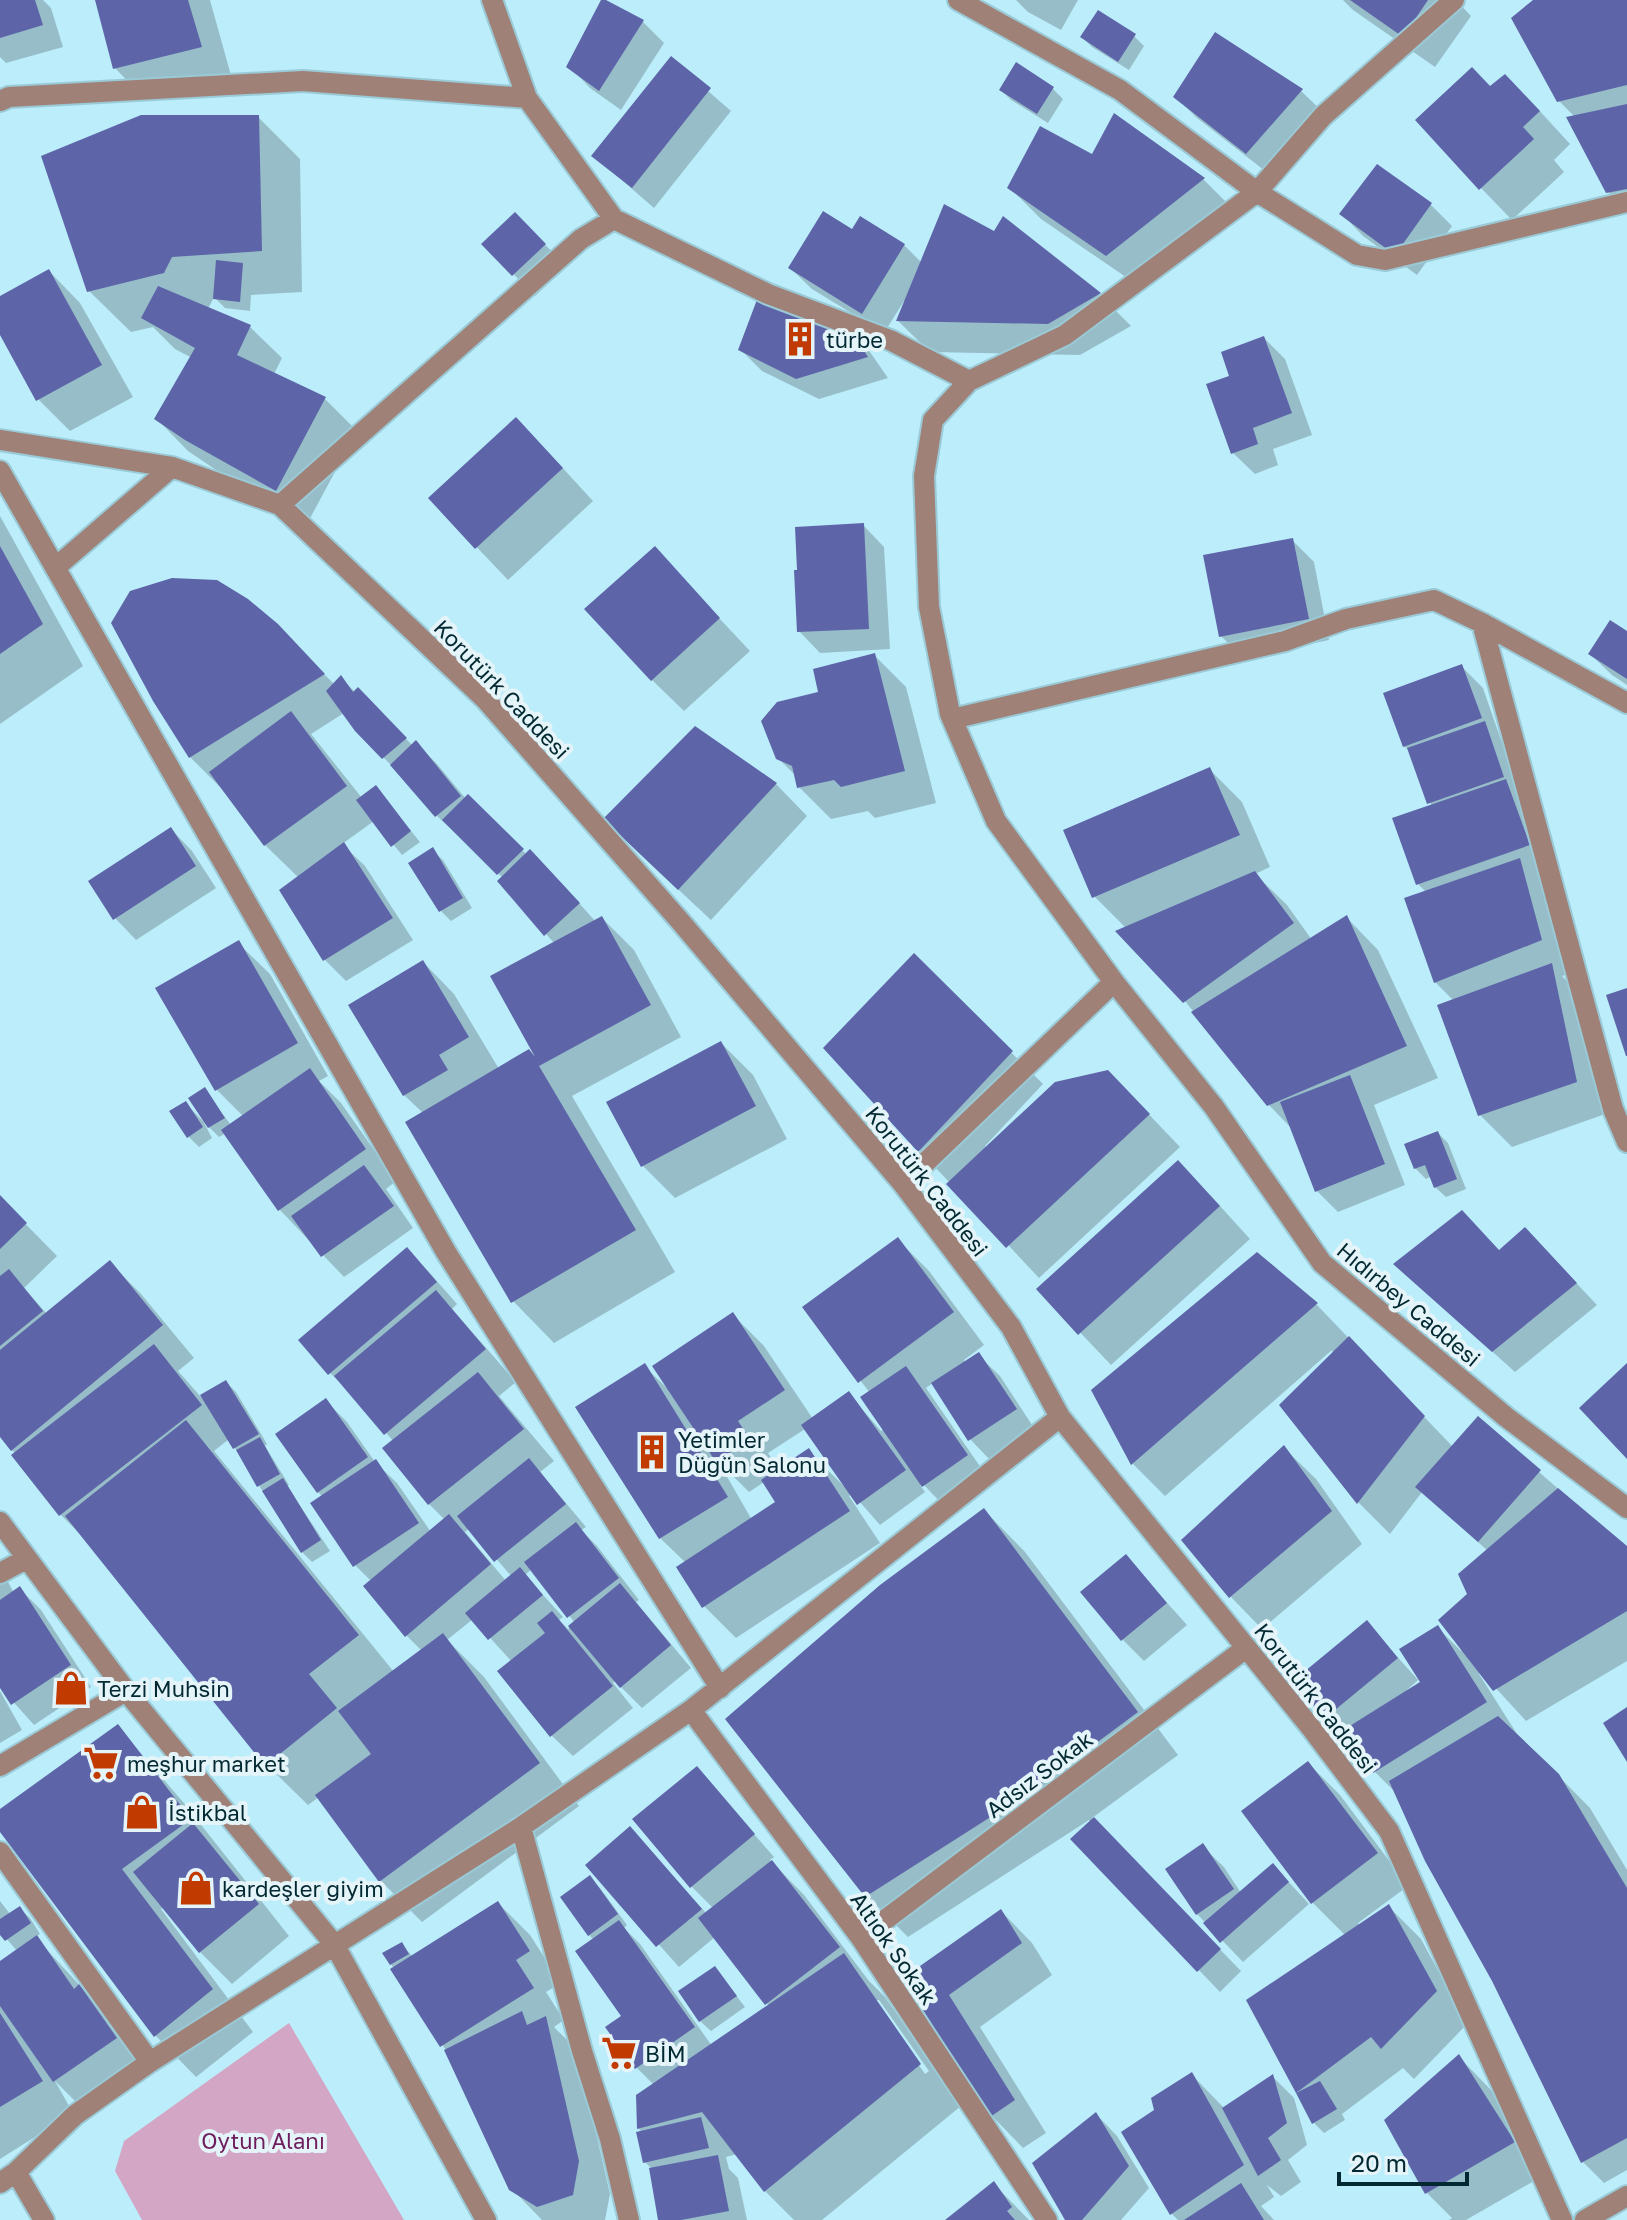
<svg xmlns="http://www.w3.org/2000/svg" width="1627" height="2220" font-family="'Golos Text',sans-serif">
	<rect width="100%" height="100%" fill="#bcedfb"/>
	<!-- green -->
	<path fill="#d3a6c5" d="M289,2023L404,2220H142L115,2171L124,2141Z"/>
	<!-- shadow -->
	<path fill="#0003" fill-rule="evenodd" d="M0,0H43L51,8L63,47L6,63L0,57Z
		M97,0H210L232,79L146,100L115,68Z
		M1016,0H1078L1061,30L1028,12Z
		M1343,0H1456L1471,16L1435,67L1353,10Z
		M1536,0H1627V211L1608,192L1575,117L1559,101Z
		M642,21L664,43L621,110L590,88L569,66Z
		M1134,36L1144,46L1129,70L1092,47L1082,37Z
		M671,59L731,111L654,208L594,156Z
		M1017,65L1053,89L1063,99L1048,123L1011,100L1001,90Z
		M1491,88L1537,108L1570,144L1554,160L1564,172L1512,220L1481,188Z
		M1301,91L1323,112L1269,174L1197,118L1176,97Z
		M1114,116L1204,180L1235,211L1139,286L1041,219L1009,187L1093,157Z
		M258,117L300,159L302,292L251,295L250,311L225,308L214,297L208,309L250,327L282,358L274,374L325,399L357,431L308,522L219,472L188,451L157,419L192,358L175,349L153,327L131,332L89,291Z
		M1431,205L1452,226L1417,275L1363,236L1342,214Z
		M515,214L566,266L535,296L484,244Z
		M1003,219L1100,295L1131,326L1080,355L930,352L898,321L906,302L904,301L884,333L812,289L790,268L853,231L904,245L922,263L995,234Z
		M49,271L80,303L133,397L70,431L38,399L0,331V298Z
		M848,330L870,352L888,378L819,399L762,371L741,350Z
		M1264,338L1285,359L1312,435L1273,449L1278,465L1255,474L1233,453Z
		M547,451L593,501L508,580L430,498Z
		M0,516L83,666L0,724Z
		M863,525L884,547L890,649L820,653L799,631Z
		M1292,540L1314,562L1329,640L1243,658L1221,636Z
		M654,549L750,651L684,711L652,680Z
		M1627,634V685L1612,675L1590,654Z
		M875,656L906,687L936,803L875,818L868,811L831,819L799,787L797,777L778,758L821,693Z
		M309,659L335,685L341,678L356,693L358,690L413,746L416,743L437,764L466,799L468,797L527,855L552,873L596,922L602,918L634,950L681,1037L572,1096L675,1272L554,1343L513,1301L423,1113L404,1095L423,962L454,994L499,1069L537,1061L555,944L499,881L503,878L437,816L403,777L356,730L344,713L311,734L362,798L376,788L420,842L402,855L374,821L342,844L365,866L413,940L346,981L325,960L281,890L299,878L265,845L222,789L190,757Z
		M1461,666L1483,688L1501,740L1506,745L1573,972L1562,976L1583,998L1608,1113L1512,1147L1480,1115L1454,1001L1435,982L1426,892L1418,884L1432,807L1411,752L1404,746Z
		M695,729L776,784L807,816L711,920L637,851Z
		M1210,770L1242,802L1270,867L1255,874L1287,905L1312,940L1347,918L1378,950L1438,1078L1374,1105L1405,1185L1338,1212L1317,1191L1292,1129L1268,1104L1126,928L1094,896Z
		M171,829L192,851L216,888L136,940L115,918Z
		M432,850L443,860L472,908L451,921L441,911L411,864Z
		M238,943L270,974L328,1076L319,1081L341,1103L396,1181L386,1189L413,1228L344,1277L279,1209L226,1133L219,1137L203,1121L212,1138L199,1147L188,1136L185,1103L203,1121L204,1090L231,1125L244,1117L217,1090Z
		M914,956L1043,1084L985,1146L987,1148L1140,1105L1180,1147L1039,1278L919,1150Z
		M721,1043L753,1075L787,1139L675,1198L643,1166L609,1102Z
		M1438,1133L1448,1143L1466,1189L1446,1197L1435,1187L1432,1176L1426,1179L1415,1168Z
		M1210,1195L1250,1239L1111,1365L1039,1289Z
		M0,1198L57,1256L24,1288L47,1314L110,1263L141,1294L194,1358L178,1371L201,1397L226,1382L236,1392L267,1444L265,1446L289,1485L287,1486L330,1551L312,1562L302,1552L229,1439L214,1451L394,1672L422,1651L406,1635L371,1581L355,1565L323,1497L318,1492L326,1401L347,1422L375,1462L397,1483L431,1532L445,1520L429,1504L394,1442L352,1394L330,1373L407,1250L428,1271L457,1304L452,1309L516,1382L499,1396L554,1461L540,1472L586,1527L581,1530L597,1546L639,1600L636,1602L691,1668L642,1708L615,1681L613,1683L633,1708L573,1756L551,1735L512,1662L473,1619L447,1640L484,1677L579,1806L422,1922L381,1881L319,1797L308,1805L266,1764L90,1544L61,1515L0,1434ZM470,1528L512,1577L506,1581L465,1532ZM532,1569L575,1623L568,1629L559,1620L563,1617L525,1575Z
		M897,1239L929,1271L984,1345L964,1360L966,1363L978,1355L1000,1376L1036,1431L991,1461L970,1439L933,1383L926,1388L988,1478L945,1507L922,1483L920,1485L925,1492L880,1525L852,1493L849,1496L880,1543L736,1638L704,1606L686,1563L660,1538L644,1366L667,1388L732,1314L764,1346L813,1419L849,1394L881,1431L884,1429L870,1393L804,1307ZM805,1429L846,1485L844,1486L808,1451L779,1470L768,1453ZM718,1461L749,1492L764,1482L778,1503L752,1520Z
		M1546,1251L1597,1305L1515,1372L1396,1265L1500,1252Z
		M1257,1254L1317,1305L1453,1447L1539,1472L1627,1549V1661L1526,1721L1481,1672L1479,1674L1517,1734L1590,1808L1627,1870V2170L1604,2183L1583,2162L1494,1980L1398,1795L1375,1772L1351,1735L1347,1739L1325,1717L1367,1623L1418,1680L1407,1690L1408,1692L1423,1683L1437,1627L1461,1651L1463,1649L1469,1595L1488,1551L1422,1492L1390,1534L1358,1502L1332,1350L1165,1496L1133,1464L1094,1390Z
		M1284,1448L1316,1479L1362,1544L1262,1629L1231,1597L1184,1540Z
		M984,1510L1025,1552L1178,1755L1092,1818L1241,1971L1220,1992L1073,1839L1091,1823L1089,1820L908,1937L866,1895Z
		M1126,1557L1187,1625L1144,1661L1123,1640Z
		M0,1567L14,1593L20,1589L41,1610L91,1687L34,1725L0,1687Z
		M0,1691L22,1730L0,1743Z
		M118,1727L183,1802L289,1936L232,1984L200,1952L163,1907L161,1909L253,2032L196,2077L155,2035L0,1828V1811Z
		M1308,1763L1340,1795L1408,1886L1358,1923L1360,1926L1389,1907L1421,1939L1467,2024L1414,2079L1403,2068L1342,2114L1345,2120L1324,2133L1314,2123L1298,2091L1346,1936L1312,1902Z
		M696,1768L774,1857L770,1860L804,1895L869,1981L885,1997L961,2106L822,2220H794L765,2191L737,2154L726,2157L729,2169L738,2178L747,2220H660L651,2168L645,2162L643,2133L639,2129L638,2096L654,2085L637,2068L608,2027L623,2017L594,1940L589,1935L590,1878L600,1888L627,1925L624,1928L640,1944L712,2046L769,2006L715,1937L679,1967L588,1865L630,1828L707,1914L714,1909L692,1887L635,1819ZM874,2000H879L929,2071L925,2074Z
		M1202,1846L1224,1867L1241,1893L1273,1865L1309,1904L1243,1962L1197,1914Z
		M0,1901L10,1914L19,1908L30,1918L40,1934L35,1937L111,2019L147,2071L86,2112L55,2081L73,2113L0,2159V1963L17,1951L0,1931Z
		M498,1903L530,1935L561,1983L546,1992L564,2020L554,2027L577,2050L610,2194L605,2220H542L511,2188L447,2052L391,1964L401,1944L413,1957Z
		M1001,1911L1032,1943L1052,1975L980,2027L1046,2133L1023,2148L992,2116L906,1978Z
		M715,1968L745,2007L711,2031L700,2021Z
		M1459,2057L1490,2089L1546,2174L1466,2220H1449L1452,2218L1427,2193Z
		M1192,2075L1225,2109L1273,2077L1294,2098L1307,2145L1288,2160L1301,2182L1281,2196L1267,2185L1274,2197L1261,2206L1274,2220H1178L1172,2214L1157,2110Z
		M1096,2114L1117,2136L1149,2188L1121,2220H1067Z
		M994,2184L1029,2220H948Z"/>
	<!-- building -->
	<path fill="#5d64a8" d="M0,0H35L43,25L0,38Z
		M95,0H188L202,47L113,69Z
		M601,0H606L644,20L599,91L566,67Z
		M1350,0H1428L1403,37Z
		M1533,0H1627V85L1557,102L1511,18Z
		M1098,10L1136,34L1118,62L1080,37Z
		M1215,32L1303,89L1246,154L1173,97Z
		M671,56L711,88L632,188L591,156Z
		M1016,62L1054,87L1037,114L999,90Z
		M1472,67L1490,86L1505,74L1540,111L1523,127L1534,139L1479,190L1415,120Z
		M1627,104V189L1606,193L1566,117Z
		M1114,113L1205,178L1106,256L1007,188L1040,126L1092,154Z
		M141,115H259L262,251L172,257L164,273L87,292L41,156Z
		M1377,164L1432,203L1395,255L1339,214Z
		M944,204L994,231L1003,216L1101,293L1048,324L896,321Z
		M823,211L852,229L860,216L905,244L862,314L788,268Z
		M515,212L546,244L512,276L481,244Z
		M216,260L243,263L240,302L213,299Z
		M49,269L102,365L36,401L0,335V296Z
		M158,286L251,325L237,355L326,397L276,491L185,440L154,419L195,348L141,318Z
		M758,297L849,328L868,357L796,379L738,350Z
		M1264,336L1292,413L1253,428L1258,444L1231,454L1206,384L1229,376L1221,352Z
		M516,417L563,468L475,549L428,498Z
		M864,523L869,629L797,632L794,570H797L795,527Z
		M1293,538L1309,619L1219,637L1203,555Z
		M0,546L43,624L0,654Z
		M655,546L720,618L651,681L584,609Z
		M172,578L217,580L248,599L278,624L325,674L189,758L153,701L111,623L130,591Z
		M1610,620L1627,631V679L1588,654Z
		M875,653L905,771L841,787L834,780L797,788L792,766L776,759L761,721L777,702L818,692L813,669Z
		M1462,664L1482,718L1403,747L1383,693Z
		M341,675L353,692L358,687L407,738L382,759L355,731L326,691Z
		M291,711L347,786L264,846L209,772Z
		M1485,721L1504,777L1427,804L1407,748Z
		M695,726L777,783L678,890L603,819Z
		M416,740L461,796L435,817L390,765Z
		M1210,767L1240,835L1092,898L1063,830Z
		M1506,779L1530,845L1416,885L1392,818Z
		M376,785L411,831L391,847L356,800Z
		M468,794L524,849L497,875L442,820Z
		M171,827L196,866L113,920L88,881Z
		M344,842L393,918L323,961L279,890Z
		M433,847L463,898L439,912L408,863Z
		M530,849L580,903L544,936L497,881Z
		M1520,858L1542,940L1434,983L1404,898Z
		M1255,871L1294,923L1183,1003L1115,931Z
		M1347,915L1407,1046L1267,1106L1191,1012Z
		M602,916L651,1005L539,1066L636,1230L511,1303L405,1122L529,1049L535,1057L490,976Z
		M239,940L298,1043L215,1091L155,988Z
		M914,953L1013,1051L918,1152L823,1048Z
		M423,960L469,1037L439,1055L448,1070L403,1096L348,1005Z
		M1552,963L1577,1082L1478,1116L1437,1005Z
		M1627,988V1056H1626L1606,995Z
		M721,1041L756,1106L641,1167L606,1102Z
		M310,1068L366,1149L278,1211L221,1130Z
		M1108,1070L1150,1114L1006,1248L946,1184L1055,1082Z
		M1350,1075L1385,1164L1315,1192L1280,1102Z
		M205,1087L225,1118L208,1128L188,1098Z
		M186,1101L203,1127L187,1138L169,1111Z
		M1438,1131L1457,1179L1434,1188L1425,1165L1414,1169L1404,1144Z
		M1178,1160L1220,1206L1078,1335L1036,1289Z
		M364,1165L394,1206L321,1257L291,1216Z
		M0,1195L27,1223L0,1249Z
		M1462,1210L1499,1250L1525,1227L1577,1283L1492,1352L1393,1264Z
		M898,1237L954,1312L858,1383L802,1307Z
		M407,1247L437,1282L328,1375L298,1340Z
		M1257,1252L1318,1303L1131,1465L1091,1390Z
		M110,1260L163,1325L11,1451L0,1437V1350Z
		M9,1269L43,1311L0,1346V1276Z
		M436,1290L486,1349L384,1435L334,1376Z
		M733,1312L785,1390L738,1421L750,1439L716,1462L652,1366Z
		M1349,1336L1425,1416L1357,1504L1279,1405Z
		M154,1344L202,1405L59,1516L11,1455Z
		M979,1352L1017,1409L968,1441L931,1383Z
		M645,1363L728,1497L659,1539L575,1407Z
		M1627,1363V1459L1579,1408Z
		M906,1366L968,1455L922,1487L860,1397Z
		M478,1372L524,1429L428,1505L382,1448Z
		M226,1380L259,1434L233,1449L200,1395Z
		M849,1391L906,1470L857,1505L801,1425Z
		M326,1398L368,1457L317,1493L275,1434Z
		M1478,1416L1541,1470L1478,1542L1415,1487Z
		M186,1420L359,1635L309,1674L337,1708L265,1766L65,1516Z
		M260,1437L280,1474L257,1487L236,1450Z
		M1284,1445L1332,1511L1229,1598L1181,1540Z
		M809,1448L850,1511L702,1608L676,1567L775,1502L761,1480Z
		M529,1458L566,1504L494,1562L457,1516Z
		M376,1459L419,1523L353,1567L310,1503Z
		M283,1478L321,1540L301,1553L262,1491Z
		M1558,1488L1627,1546V1611L1493,1691L1438,1620L1467,1594L1458,1574Z
		M984,1508L1138,1712L1033,1790L865,1897L725,1719L880,1585Z
		M449,1514L491,1564L405,1637L363,1586Z
		M576,1522L619,1578L567,1618L524,1562Z
		M1126,1554L1167,1603L1121,1641L1080,1592Z
		M520,1567L543,1595L488,1640L465,1613Z
		M620,1583L671,1645L620,1688L568,1626Z
		M20,1586L71,1665L11,1705L0,1688V1600Z
		M552,1611L613,1686L550,1737L497,1671L545,1633L537,1623Z
		M1367,1620L1398,1658L1324,1719L1293,1681Z
		M1438,1625L1487,1702L1373,1773L1345,1729L1420,1682L1399,1649Z
		M443,1633L540,1763L379,1882L315,1795L371,1754L338,1711Z
		M1627,1707V1762L1603,1723Z
		M1498,1716L1559,1774L1627,1888V2138L1581,2163L1492,1981L1425,1861L1389,1781Z
		M118,1724L191,1819L122,1869L213,1989L154,2037L0,1832V1809Z
		M1308,1761L1378,1853L1311,1904L1241,1811Z
		M697,1766L755,1834L690,1888L632,1819Z
		M1094,1817L1221,1949L1197,1972L1070,1839Z
		M193,1823L259,1904L199,1953L133,1872Z
		M630,1826L702,1909L656,1947L585,1865Z
		M1203,1843L1234,1889L1196,1915L1165,1869Z
		M772,1860L840,1947L765,2005L698,1918Z
		M1273,1863L1289,1882L1220,1943L1203,1923Z
		M590,1875L618,1914L588,1936L560,1897Z
		M498,1901L530,1951L516,1960L534,1988L440,2047L390,1969Z
		M1389,1904L1437,1991L1381,2049L1371,2037L1296,2093L1246,2000Z
		M20,1906L31,1923L5,1941L0,1935V1919Z
		M1001,1909L1022,1943L949,1995L1015,2100L990,2117L903,1978Z
		M619,1920L695,2027L635,2069L605,2027L621,2016L575,1951Z
		M37,1935L74,1989L79,1984L117,2038L53,2082L0,2006V1961Z
		M402,1942L409,1954L390,1965L382,1953Z
		M844,1953L921,2064L764,2192L702,2112L637,2129L636,2095Z
		M715,1966L737,1996L699,2022L678,1991Z
		M522,2011L527,2025L546,2016L579,2161L573,2195L537,2207L509,2190L444,2050Z
		M0,2013L43,2081L0,2107Z
		M1459,2054L1515,2142L1425,2194L1384,2120Z
		M1192,2072L1244,2165L1170,2215L1121,2132L1154,2110L1151,2098Z
		M1273,2074L1287,2123L1268,2138L1281,2160L1258,2176L1222,2108Z
		M1320,2081L1337,2109L1312,2124L1296,2093Z
		M1096,2112L1129,2166L1082,2220H1065L1032,2163Z
		M701,2117L709,2148L643,2163L636,2132Z
		M718,2155L729,2211L681,2220H658L649,2168Z
		M994,2181L1012,2207L1007,2211L1015,2220H945Z
		M1241,2183L1264,2220H1184Z"/>
	<g fill="none" stroke-linecap="round" stroke-linejoin="round">
		<!-- minor casing -->
		<g stroke="#9bcad7" stroke-width="24">
			<path id="minor" d="M492,0L527,98
				M958,0L1120,90L1257,192L1357,255L1385,260L1627,202
				M1454,0L1323,116L1257,192L1065,335L969,381L933,420L924,476L929,607L950,714L996,821L1114,982L1214,1107L1322,1263L1506,1417L1627,1508
				M0,101L9,97L303,81L527,98L614,219L768,294L890,340L969,381
				M0,440L172,467L280,505L485,699L680,921L903,1184L1011,1327L1060,1417L1312,1729L1389,1831L1562,2220
				M0,471L446,1252L720,1688
				M280,505L581,239L614,219
				M55,568L172,467
				M1482,623L1613,1109L1627,1142
				M952,719L1285,641L1346,619L1434,600L1482,623L1627,703
				M903,1184L1114,982
				M0,1522L126,1691L334,1944L486,2220
				M0,1573L26,1559
				M691,1710L861,1938L1047,2220
				M0,1766L126,1691
				M521,1827L582,2051L610,2139L629,2220
				M0,1852L150,2062
				M861,1938L1246,1648
				M16,2172L44,2220
				M0,2183L16,2172L75,2115L150,2062L521,1827L691,1710L1060,1417
				M1585,2220L1627,2196"/>
		</g>
		<!-- minor -->
		<use href="#minor" stroke="#9f8178" stroke-width="20"/>
	</g>
	<!-- icons -->
	<defs>
		<g id="building-bare" transform="scale(2.76)"><path d="M-4-6H4V6H1V3H-1V6H-4ZM-2.5-4.3h1.7v1.8h-1.7ZM.8-4.3h1.7v1.8H.8ZM-2.5-1h1.7V.8h-1.7ZM.8-1h1.7V.8H.8Z" fill="#c13a00" stroke="#e4f4f8" stroke-width="2.5" paint-order="stroke"/></g>
		<g id="shop-bare" transform="scale(2.76)"><path d="M-5-2.5h2.3a2.7 3.5 0 0 1 5.4 0H5L5.5 6h-11ZM-1.5-2.5h3a1.5 2.3 0 0 0-3 0Z" fill="#c13a00" stroke="#e4f4f8" stroke-width="2.5" paint-order="stroke"/></g>
		<g id="supermarket-bare" transform="scale(2.76)"><path d="M-6-5.5h2.5l.6 2H6L4.5 2H-2.5L-4.4-4H-6ZM-1.5 3.2a1.3 1.3 0 1 0 .1 0ZM3 3.2a1.3 1.3 0 1 0 .1 0Z" fill="#c13a00" stroke="#e4f4f8" stroke-width="2.5" paint-order="stroke"/></g>
	</defs>
	<g fill-rule="evenodd">
		<use href="#building-bare" x="800" y="339"/>
		<use href="#building-bare" x="652" y="1452"/>
		<use href="#shop-bare" x="71" y="1688"/>
		<use href="#supermarket-bare" x="101" y="1763"/>
		<use href="#shop-bare" x="142" y="1812"/>
		<use href="#shop-bare" x="196" y="1888"/>
		<use href="#supermarket-bare" x="619" y="2053"/>
	</g>
	<g text-anchor="middle" dominant-baseline="central" stroke-width="8" stroke-linejoin="round" paint-order="stroke">
		<!-- poi labels -->
		<g font-size="22" fill="#022831" stroke="#e4f4f8" text-anchor="start">
			<text x="826" y="339">türbe</text>
			<text x="678" y="1439">Yetimler<tspan x="678" dy="25">Düğün Salonu</tspan></text>
			<text x="97" y="1688">Terzi Muhsin</text>
			<text x="127" y="1763">meşhur market</text>
			<text x="168" y="1812">İstikbal</text>
			<text x="222" y="1888">kardeşler giyim</text>
			<text x="645" y="2053">BİM</text>
		</g>
		<!-- street labels -->
		<g font-size="22" fill="#022831" stroke="#e4f4f8">
			<text transform="translate(502 689) rotate(46)">Korutürk Caddesi</text>
			<text transform="translate(927 1181) rotate(52)">Korutürk Caddesi</text>
			<text transform="translate(1409 1304) rotate(40)">Hıdırbey Caddesi</text>
			<text transform="translate(1316 1698) rotate(52)">Korutürk Caddesi</text>
			<text transform="translate(1039 1774) rotate(-37)">Adsız Sokak</text>
			<text transform="translate(894 1948) rotate(55)">Altıok Sokak</text>
		</g>
		<!-- park labels -->
		<g font-size="22" fill="#6e1c5d" stroke="#e4f4f8">
			<text x="263" y="2140">Oytun Alanı</text>
		</g>
	</g>
	<!-- scale -->
	<path d="M1339 2172v12h128v-12" fill="none" stroke="#022831" stroke-width="4"/>
	<text x="1351" y="2172" font-size="24" fill="#022831" stroke="#e4f4f8" stroke-width="6" paint-order="stroke">20 m</text>
</svg>
